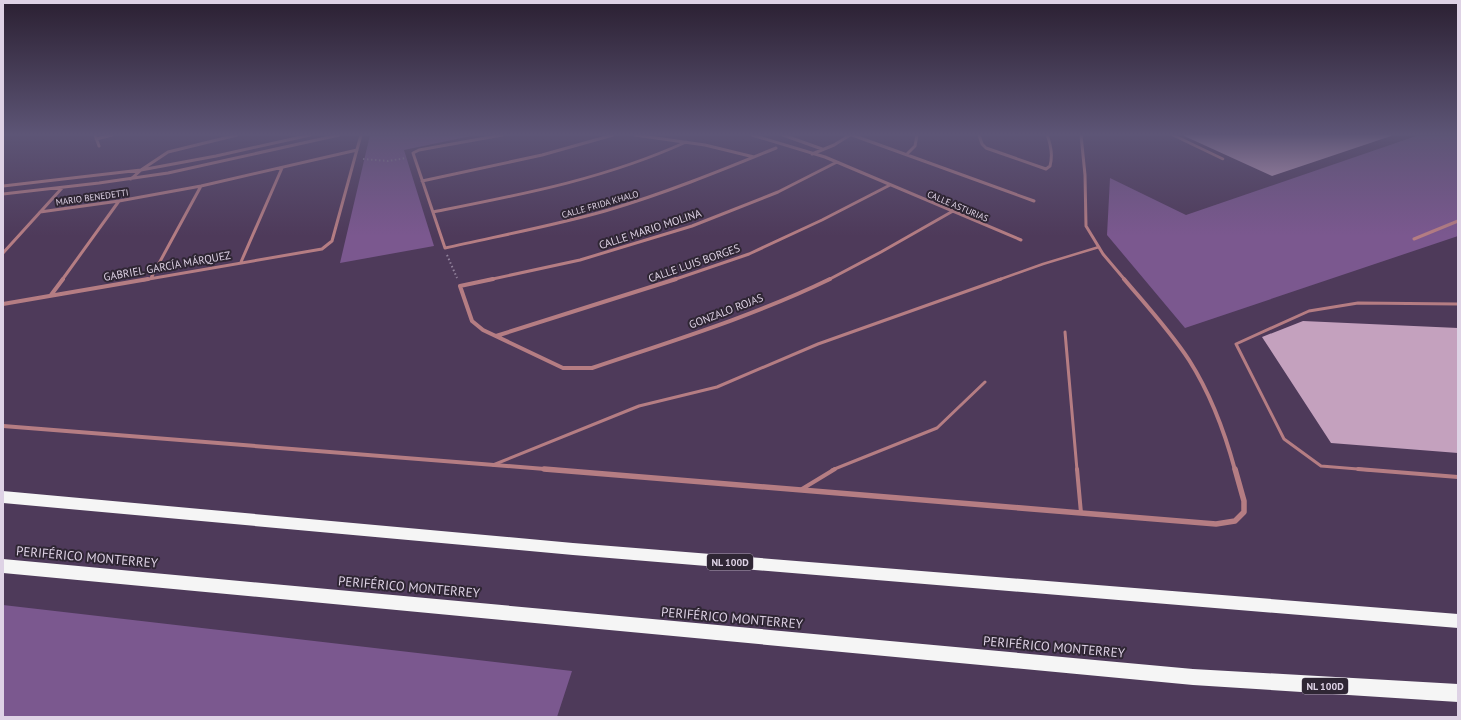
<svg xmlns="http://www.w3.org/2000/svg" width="1461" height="720" font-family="'PT Sans',sans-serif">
	<rect width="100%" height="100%" fill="#4e3a5a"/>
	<!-- green -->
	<path fill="#7b588f" d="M370,135H476L404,150L434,246L340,263Z
		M1419,135H1458V236L1185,328L1107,235L1110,178L1186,215Z
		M3,605L572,671L557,717H3Z"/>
	<!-- building -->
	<path fill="#c4a1be" d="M1182,135H1391V136L1272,176Z
		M1303,321L1458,328V453L1331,443L1262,337Z"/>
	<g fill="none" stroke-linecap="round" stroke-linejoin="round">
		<!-- path -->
		<path stroke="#93839d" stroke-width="2" stroke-dasharray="1.5 2.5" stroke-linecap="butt" d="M363,159L388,161L406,158
			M447,255L457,278"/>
		<!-- service-far2 -->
		<path stroke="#b57d83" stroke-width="2.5" d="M1173,135L1223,159
			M998,280L1043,264L1099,247"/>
		<!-- service-far1 -->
		<path stroke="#b57d83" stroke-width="3" d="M1065,332L1077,470
			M493,465L639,406L717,387L818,344L1001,279
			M832,470L937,428L985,382
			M1370,470L1321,466L1284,439L1236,344L1309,311L1358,303L1458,304"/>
		<!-- service -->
		<path stroke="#b57d83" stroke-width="4" d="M1077,469L1081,513
			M1358,469L1458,477
			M802,489L835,469"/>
		<!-- minor-far2 -->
		<path stroke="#b57d83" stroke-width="3" d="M95,135L99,146
			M502,135L419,150L413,153L445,248C498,236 552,226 605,211C663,194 720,171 776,148
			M635,135L705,145L754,157
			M752,135L825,157L1021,240
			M783,135L822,149
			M852,135L1034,201
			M979,135L982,144L986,148L1046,169L1050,166C1053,155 1051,145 1047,135
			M1081,135L1085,175L1086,226L1103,254L1125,280
			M96,139L112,135
			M812,154L834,145L850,135
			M907,154L915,146L917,135
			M131,179L141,170L168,152L237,135
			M422,181L542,155L613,135
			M3,186L141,170L216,156L310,135
			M3,194L99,183L168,173L339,135
			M40,212L119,201L201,186L357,150
			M433,212C519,195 605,179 686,142
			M1414,239L1458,221
			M3,253L62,188
			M241,262L282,168
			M151,278L201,186
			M62,280L119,201
			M143,280L322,249L332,241L361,135
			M488,280L580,260L692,226L778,192L837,162
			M673,280L749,254L822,220L890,185
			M828,280L881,252L953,211"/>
		<!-- minor-far1 -->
		<path stroke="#b57d83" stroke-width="4" d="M493,279L460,286L472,321L483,330L563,368H592C672,341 754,316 830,279
			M1124,279C1146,305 1170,331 1189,360C1210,393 1225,433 1235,470
			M51,295L63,279
			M3,304L148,279
			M496,336L676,279
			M3,426L557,470"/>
		<!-- minor -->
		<path stroke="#b57d83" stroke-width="5.5" d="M544,469L1216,524L1235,521L1244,512V501L1235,469"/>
		<!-- motorway -->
		<path fill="#f5f5f5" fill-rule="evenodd" d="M3,491L573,543L1458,614V628L573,555L3,503Z
			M3,559L1193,669L1458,684V702L1193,685L3,573Z"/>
	</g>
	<!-- sky -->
	<linearGradient id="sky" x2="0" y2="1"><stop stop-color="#2b2032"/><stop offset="0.57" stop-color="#5d5576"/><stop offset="1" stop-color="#5d5576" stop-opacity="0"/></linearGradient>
	<rect width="1461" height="236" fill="url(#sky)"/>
	<g text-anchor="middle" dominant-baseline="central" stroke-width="4" stroke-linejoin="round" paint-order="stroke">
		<!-- far-street labels -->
		<g font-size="9" fill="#ded2e5" stroke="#2f2634">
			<text transform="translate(92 197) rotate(-8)">MARIO BENEDETTI</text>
			<text transform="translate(600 204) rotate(-16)">CALLE FRIDA KHALO</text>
			<text transform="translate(958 206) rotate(23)">CALLE ASTURIAS</text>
		</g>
		<!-- shield labels -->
		<g fill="#2f2634" stroke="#aa9eb0" stroke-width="1">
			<rect x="707" y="554" width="46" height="16" rx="3"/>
			<rect x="1302" y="678" width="46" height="16" rx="3"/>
		</g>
		<g font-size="10" font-weight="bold" fill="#ded2e5">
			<text x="730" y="562">NL 100D</text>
			<text x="1325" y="686">NL 100D</text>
		</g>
		<!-- street labels -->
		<g font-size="11" fill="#ded2e5" stroke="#2f2634">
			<text transform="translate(650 229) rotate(-18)">CALLE MARIO MOLINA</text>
			<text transform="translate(694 263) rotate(-19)">CALLE LUIS BORGES</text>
			<text transform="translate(167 266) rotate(-10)">GABRIEL GARCÍA MÁRQUEZ</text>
			<text transform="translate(726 311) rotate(-21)">GONZALO ROJAS</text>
		</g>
		<!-- near-street labels -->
		<g font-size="13" fill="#ded2e5" stroke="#2f2634">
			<text transform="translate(87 557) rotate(5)">PERIFÉRICO MONTERREY</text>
			<text transform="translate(409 587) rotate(5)">PERIFÉRICO MONTERREY</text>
			<text transform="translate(732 618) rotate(5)">PERIFÉRICO MONTERREY</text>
			<text transform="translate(1054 647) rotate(5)">PERIFÉRICO MONTERREY</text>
		</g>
	</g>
	<!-- border -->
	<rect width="1461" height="720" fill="none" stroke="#ded2e5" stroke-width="8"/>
</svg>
